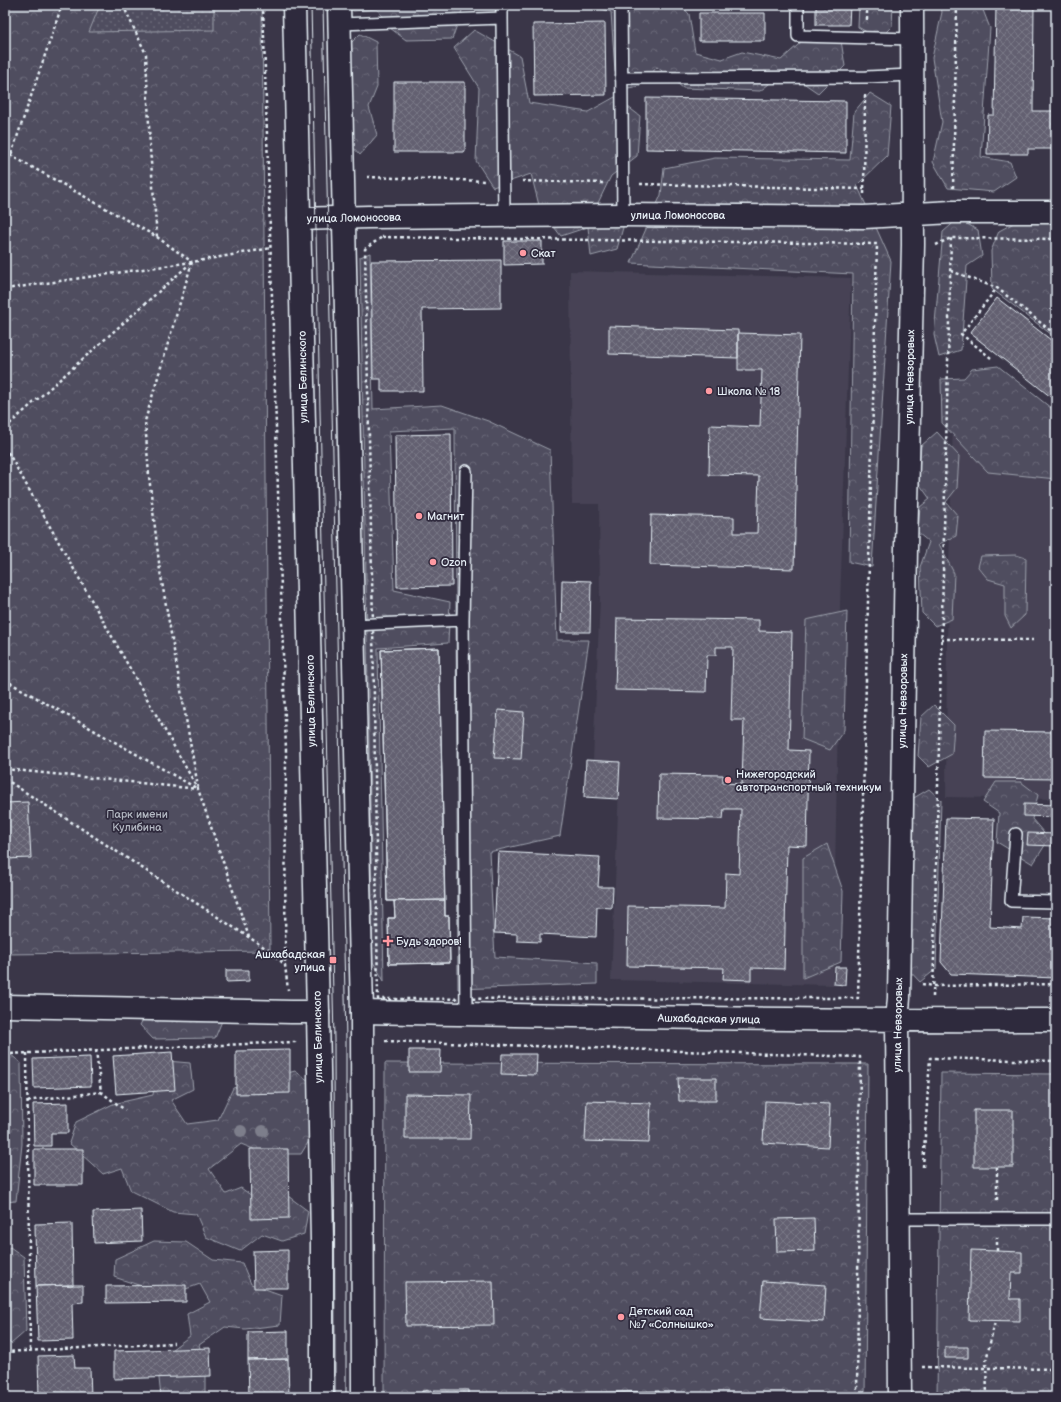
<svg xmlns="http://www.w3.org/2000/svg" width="1061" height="1402" font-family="'Balsamiq Sans',sans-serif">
	<defs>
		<pattern id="forest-crowns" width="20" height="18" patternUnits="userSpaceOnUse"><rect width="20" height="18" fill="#504e5f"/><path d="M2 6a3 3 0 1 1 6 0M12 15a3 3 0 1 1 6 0" fill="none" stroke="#696877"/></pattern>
		<pattern id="park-dots" width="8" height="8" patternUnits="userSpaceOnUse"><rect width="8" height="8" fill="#504e5f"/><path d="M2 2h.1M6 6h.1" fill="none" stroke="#696877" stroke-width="1.8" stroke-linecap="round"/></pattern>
		<pattern id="building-cross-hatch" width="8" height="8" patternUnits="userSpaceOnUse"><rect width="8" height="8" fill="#636171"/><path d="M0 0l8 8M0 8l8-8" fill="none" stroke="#797886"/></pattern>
	</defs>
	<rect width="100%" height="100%" fill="#3a3648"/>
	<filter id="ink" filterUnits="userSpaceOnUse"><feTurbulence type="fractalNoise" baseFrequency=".025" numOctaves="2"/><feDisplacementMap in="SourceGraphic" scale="8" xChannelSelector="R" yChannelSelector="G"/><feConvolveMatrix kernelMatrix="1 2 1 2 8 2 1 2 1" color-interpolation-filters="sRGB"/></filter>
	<g filter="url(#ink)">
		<!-- built -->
		<path fill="#464354" d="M570,271L851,278L840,605L833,985L611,980L620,762L593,760L600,598L599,504H572Z
			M953,421L1056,479V799L946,797L947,639Z"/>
		<!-- forest -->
		<path fill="url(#forest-crowns)" stroke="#9ca0ac" d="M5,5H262L270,951L5,954Z
			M352,5H464L452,39L406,40L390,28L377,9L353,11Z
			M591,5H681L689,14L695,52L722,59L742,52L781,60L807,37L840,34L845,66L818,93L786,71L760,91L683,88L657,67L640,86L628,88L615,72L611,12Z
			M859,5H893L892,26L879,39L858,27Z
			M940,5H981L990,28L981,157L1010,162L1016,177L994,192L948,188L933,162L942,122L932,58L942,12Z
			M474,30L520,56L529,103L588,112L615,97L640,116L637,156L611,176L597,205L624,224L617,249L591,256L588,227L561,236L540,209L531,174L493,187L476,161L479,88L454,48Z
			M360,34L376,42L377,87L369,107L377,135L360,155L345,138L353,102L341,90L351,43Z
			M870,93L891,106L887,156L857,185L891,261L872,567L849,562L853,274L631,263L661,195L664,168L715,158L850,160L854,112Z
			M1027,216H1056V338L992,289L991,251L999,231Z
			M958,219L978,230L982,256L967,266L961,350L939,357L934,335L943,232Z
			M370,253L373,409L442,405L488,421L550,450L557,640H589L560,836L489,852L495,957L597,963V984L458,989L455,428L389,431L394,590L450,602L448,643L378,648L384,981L373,962L360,257Z
			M998,366L1056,412V479L988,472L942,423L941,379L964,378L972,369Z
			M937,432L959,456L957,488L946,502L958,516L956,536L939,544L954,573L952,619L935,626L922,613L920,567L929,542L918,533L920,507L930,499L918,482L921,446Z
			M1016,555L1026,558L1025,615L1011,628L1005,616V584L988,579L978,567L981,556Z
			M847,611L844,730L830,750L802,739L806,620Z
			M934,705L954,725L952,754L929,767L918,756L921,717Z
			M996,782H1021L1038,795L1032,819L1049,839L1033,864L997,842L999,813L983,802Z
			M929,789L941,800L936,969L920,982L906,967L912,799Z
			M827,844L843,891L841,962L803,978V858Z
			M152,1003L222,1021L215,1038L153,1039L140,1025Z
			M5,1050L21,1063L22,1144L16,1201L5,1202Z
			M167,1061L190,1063L193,1089L171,1100L187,1124L218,1120L233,1088L295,1071L309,1081L312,1136L301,1154H266L241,1144L209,1169L226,1194L241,1188L259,1201L280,1190L308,1211L304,1234L282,1241L262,1234L240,1251L206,1237L196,1214L173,1212L131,1191L122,1168L103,1174L69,1143L76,1122L113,1104L153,1095L155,1078Z
			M385,1063L868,1064L865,1397H384Z
			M941,1073L1056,1074V1397H937Z
			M154,1241L186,1242L213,1260L242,1263L251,1284L282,1295L280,1325L245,1329L225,1327L199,1345L205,1364V1397H161L157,1360L190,1336L187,1314L210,1302L200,1284L169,1295L114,1277L115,1259Z
			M10,1247L24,1257L26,1331L11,1344L5,1339V1251Z"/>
		<!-- park -->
		<path fill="url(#park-dots)" stroke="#9ca0ac" d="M100,5H214V30L89,32Z"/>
		<!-- building -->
		<path fill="url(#building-cross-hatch)" stroke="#e8f1f8" d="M816,5H850L849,25H816Z
			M996,5H1034L1033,111H1056V149H1028V154H987L988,115H994Z
			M699,13H765V41H699Z
			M605,23L606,95L534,96L533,24Z
			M394,82H465V152H394Z
			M646,98L846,101V153L646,149Z
			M504,241H542V264L504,265Z
			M501,260V308L422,309L423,391H381V379H373L371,261Z
			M997,298L1056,344V401L970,333Z
			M609,326L738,330V358L609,354Z
			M738,333L800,335L794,569L650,565L651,515L734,517V533H757L759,476L709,475L710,425L760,427L762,370H738Z
			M451,434L452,586L397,587L395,435Z
			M562,580L591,581L590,632H561Z
			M617,618L759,620V631L792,632L789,750L809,751L807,846L787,845L784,969L751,968V980L723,979L724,968L627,966L628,906L725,908L726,873L739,874L741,809H724L723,819L658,818L659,774L723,775V783L742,784L744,720H731L733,647H716V655H707L706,692L615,690Z
			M439,648L445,900L387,901L381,650Z
			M439,648L445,916H449L450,963L389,964L388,918H395L394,901H387L381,650Z
			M498,710L524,712L521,759L494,758Z
			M985,731L1056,732V779L984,778Z
			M586,760L620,762L618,799L584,797Z
			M28,802L31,858L5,859V803Z
			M1024,804L1056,805V817L1024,816Z
			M946,818L994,819L990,927L1022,929L1023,917L1056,918V978L951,974L941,962Z
			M1028,833L1056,834V846L1027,845Z
			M498,852L600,857L598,887H613L612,908L597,907L596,937L540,934V942L517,941V934L494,933Z
			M445,900V916H449L450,963L389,964L388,918H395L394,901Z
			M835,967H846L845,985L834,984Z
			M226,970H249V981L226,982Z
			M290,1050V1093L236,1094V1051Z
			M409,1050H441L440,1072H409Z
			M172,1052L175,1090L116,1094L113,1056Z
			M502,1054H537L536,1075L501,1074Z
			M90,1057L91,1086L34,1088L33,1059Z
			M678,1078H716V1101H679Z
			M405,1094L471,1095L470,1139H405Z
			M587,1101L651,1103L649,1143L585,1141Z
			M765,1101L830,1104L828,1147L763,1143Z
			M68,1103V1133H51V1146H34L33,1104Z
			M974,1110H1013V1167H974Z
			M34,1149H83V1185H34Z
			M250,1149H288L289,1218L251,1219Z
			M141,1210L142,1241L94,1243L93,1212Z
			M814,1218L815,1251L777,1252L776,1219Z
			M72,1223L73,1285L36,1286L35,1224Z
			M288,1250V1288H254L253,1251Z
			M971,1250L1022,1252V1273H1011L1010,1299H1020V1321L969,1320Z
			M493,1281L494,1325L406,1326L405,1282Z
			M763,1281L826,1285L824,1322L760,1318Z
			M73,1285H83V1302L72,1303L73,1340L38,1341L36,1286Z
			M186,1285V1302L106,1303V1286Z
			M288,1331V1359L248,1360V1332Z
			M945,1347H968V1358H945Z
			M210,1348L211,1376L114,1379V1351Z
			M74,1355L75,1368H90L91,1397H39L38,1356Z
			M288,1359L289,1397H249L248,1360Z
			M431,1390V1397H422V1391Z
			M434,1390H469V1397H435Z
			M659,1391L660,1397H583V1393Z"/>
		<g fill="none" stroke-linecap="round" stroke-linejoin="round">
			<!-- service casing -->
			<g stroke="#e8f1f8" stroke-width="14">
				<path id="service" d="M621,5L623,215
					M798,5V36L912,39
					M502,18L504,216
					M340,24L502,18V5
					M621,78L866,77L911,75
					M463,620L466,471
					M353,625L463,620L466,1014
					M1016,834L1011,901L1056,902
					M898,1219H1056"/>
			</g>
			<!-- minor casing -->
			<g stroke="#e8f1f8" stroke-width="25">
				<path id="minor" d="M299,219L368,217L623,215L864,217L952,212H1056
					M5,1006L291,1012H318
					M362,1012C593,1017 825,1021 1056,1020
					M900,1397L897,1021L899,998L906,547L913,245L912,5"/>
			</g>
			<!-- primary casing -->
			<g stroke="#e8f1f8" stroke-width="25">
				<path id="primary" d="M294,5L318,1012L322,1242V1397
					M339,5L362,1012L363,1397"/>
			</g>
			<!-- path -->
			<path stroke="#e8f1f8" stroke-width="2.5" stroke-dasharray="3 3" stroke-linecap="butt" d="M123,5L146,54L150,149L157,237
				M263,5L286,751L285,965
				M867,20V5
				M5,152L157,237L192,262
				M5,164L11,155L62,5
				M367,177L487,181
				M522,181L605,183
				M640,184L864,189
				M953,188L957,5
				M864,194L865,93
				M382,237L877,244L858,998L378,999L373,624L365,249Z
				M936,245L951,238L1056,239
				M192,262L145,421L149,476L160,571L198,787
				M951,271L997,288
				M5,289L192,262L271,248
				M991,358L961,334L997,288L1056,335
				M5,428L192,262
				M5,447L198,789L5,680
				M941,639L1033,640
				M5,769L198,789L249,937
				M5,779L270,951L285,965L288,990
				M922,984L933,986L1056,984
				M933,997L951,236
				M385,1041L860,1057L857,1397
				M96,1050L101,1092L125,1110
				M27,1053L30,1351
				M5,1054L295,1042V1041
				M28,1102L33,1100L101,1092
				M923,1167L930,1058L1056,1061
				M997,1167V1202
				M997,1251V1237
				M5,1352L174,1343
				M922,1367L1056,1369
				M987,1397L986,1361L995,1321"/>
			<!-- service -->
			<use href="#service" stroke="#2f2a3d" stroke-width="11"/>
			<!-- minor -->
			<use href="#minor" stroke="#2f2a3d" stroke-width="22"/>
			<!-- primary -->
			<use href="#primary" stroke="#2f2a3d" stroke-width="22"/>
			<!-- tram -->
			<path stroke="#e8f1f8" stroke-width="1" d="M311,5L334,1040L335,1397
				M323,5L346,1040V1397"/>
		</g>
		<!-- trees -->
		<g fill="#7d7e8b">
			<circle cx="241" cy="1131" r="6"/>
			<circle cx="263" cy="1131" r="6"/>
		</g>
	</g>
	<!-- markers -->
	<g fill="#ff9aa2" stroke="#2f2a3d" stroke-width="1.5">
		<circle cx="523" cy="253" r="4"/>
		<circle cx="709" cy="391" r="4"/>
		<circle cx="419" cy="516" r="4"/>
		<circle cx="433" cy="562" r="4"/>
		<circle cx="728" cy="780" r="4"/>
		<path d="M386 935h4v4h4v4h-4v4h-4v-4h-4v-4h4z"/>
		<rect x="329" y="956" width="8" height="8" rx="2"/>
		<circle cx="621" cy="1317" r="4"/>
	</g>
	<g text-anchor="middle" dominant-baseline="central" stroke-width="3.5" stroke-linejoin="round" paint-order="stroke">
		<!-- street labels -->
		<g font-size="11" fill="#e8f1f8" stroke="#2f2a3d">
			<text x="678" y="215">улица Ломоносова</text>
			<text transform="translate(354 218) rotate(-1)">улица Ломоносова</text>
			<text transform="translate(303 377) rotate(-91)">улица Белинского</text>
			<text transform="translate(910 377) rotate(-89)">улица Невзоровых</text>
			<text transform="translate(311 701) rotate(-91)">улица Белинского</text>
			<text transform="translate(903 701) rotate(-89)">улица Невзоровых</text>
			<text transform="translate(709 1019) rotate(1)">Ашхабадская улица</text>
			<text transform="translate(898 1025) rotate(-89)">улица Невзоровых</text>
			<text transform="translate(318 1037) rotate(-91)">улица Белинского</text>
		</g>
		<!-- poi labels -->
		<g font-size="11" fill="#e8f1f8" stroke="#2f2a3d" text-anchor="start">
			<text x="531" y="253">Скат</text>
			<text x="717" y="391">Школа № 18</text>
			<text x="427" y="516">Магнит</text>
			<text x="441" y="562">Ozon</text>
			<text x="736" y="774">Нижегородский<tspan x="736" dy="13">автотранспортный техникум</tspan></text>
			<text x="396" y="941">Будь здоров!</text>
			<text x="325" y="954" text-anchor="end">Ашхабадская<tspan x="325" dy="13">улица</tspan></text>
			<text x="629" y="1311">Детский сад<tspan x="629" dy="13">№7 «Солнышко»</tspan></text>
		</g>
		<!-- park labels -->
		<g font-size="11" fill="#b3b8c2" stroke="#2f2a3d">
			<text x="137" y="814">Парк имени<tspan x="137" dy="13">Кулибина</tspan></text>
		</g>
	</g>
	<!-- margin -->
	<rect width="1061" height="1402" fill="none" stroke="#2f2a3d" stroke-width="20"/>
	<rect x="10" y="10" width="1041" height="1382" fill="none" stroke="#e8f1f8" stroke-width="1.5" filter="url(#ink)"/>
</svg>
